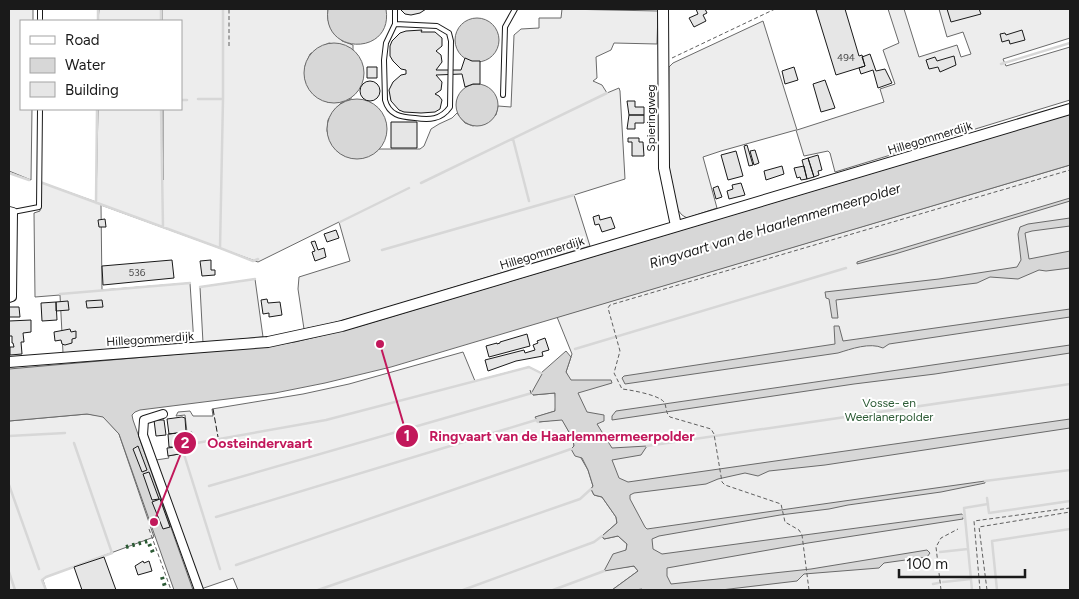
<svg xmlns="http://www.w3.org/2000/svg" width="1079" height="599" font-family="Figtree,sans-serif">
	<rect width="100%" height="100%" fill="#fff"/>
	<!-- built -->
	<path fill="#ededed" stroke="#6a6a6a" d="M9,9H33V21H21V109H32L31,180L9,171Z
		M99,9H161V21H98Z
		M162,9H328V20L333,32L342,41L353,45V50L350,48L329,43L325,45L310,54L305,66L327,102H338L351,97V99L341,103L335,109L328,120L327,131L331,143L338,152L345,156L356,158L367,156L379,149H420L424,146L431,129L439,124L452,118L457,113L465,123L473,126L496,115L498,106L511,107L514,35L521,29L539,28V18H561L562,9L658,11L657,44L614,43L611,50L596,57L597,78L593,81L602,85L607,93L619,88L620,91L625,179L574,195L590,246L369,313L329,324L304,329L298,289L299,277L350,261L339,222L258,262L101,205L102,290L190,283L194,344L63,353L60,295L35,297L34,213L40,211V182L96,202L98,109H161L163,180V109H181V21H162Z
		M888,9H904L919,57L957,45L961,57L971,54L963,32L947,37L939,9H1070V38L1003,59L1006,66L1070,47V100L835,172L830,153L828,151L804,156L796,130L721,151L703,157L717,208L687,218L682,215L677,209L668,162L669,67L673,63L763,21L797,130L884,102L880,89L895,84L883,50L899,43Z
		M1070,165V590H657L566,372L572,354L557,317Z
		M255,279L263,337L203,343L200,287Z
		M463,352L475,381L529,367L543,374L533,395L555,393L556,404L555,411L536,417L539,422L562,419L573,439L574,446L588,470L593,486L591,489L594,495L602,497L616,517L617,523L602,536L604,539L618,536L627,544L626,551L605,570L634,566L638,571L612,590H238L233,578L201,589L156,460L169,458L168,456L179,454L182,448L191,444L190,438L192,432H187L185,415L176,416L178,412L190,411L193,416H213L212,409L303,394L349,384Z
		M87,414L103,416L119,434L154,537L46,577L43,580L46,590H9V421Z"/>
	<!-- water -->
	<path fill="#d7d7d7" stroke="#6a6a6a" d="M328,9H386C394,56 321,56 328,9Z
		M455 40a22 22 0 1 1 44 0a22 22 0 1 1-44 0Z
		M304 73a30 30 0 1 1 60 0a30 30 0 1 1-60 0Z
		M456 105a21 21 0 1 1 42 0a21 21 0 1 1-42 0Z
		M327 129a30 30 0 1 1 60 0a30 30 0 1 1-60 0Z
		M1070,114V165L391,367L325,383L275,393L140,410L135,412L132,415L133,420L193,590H174L119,434L103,417L87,414L9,421V369L259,347L295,342L357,327Z
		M1070,198V201L895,254L857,264V262L870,258Z
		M1070,218V226L1032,231L1025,233L1029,259L1070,251V268L1046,271L1039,270L1018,279L990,277L977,283L836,300L838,318H832L829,299L826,298L825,292L939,279L1017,267L1021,260L1018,234L1020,227L1028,224Z
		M1070,309V317L889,344L883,348C870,342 851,349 838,353L625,384L622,378L624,376L835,344L834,326H839L843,341Z
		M1070,345V353L935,374L854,384L612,420V416L616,411Z
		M566,351L571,357L566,372L571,380H611L612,383L578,393L587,412L604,415V421L597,424L612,448L647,446L641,455L612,460L619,478L628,482L1070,419V428L825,465L769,471L758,476L745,473L718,479L706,484L634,493L630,495V499L645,527L647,529L985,481V483L941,492L848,505L829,509L780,515L659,536L652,539L653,549L662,554L962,514L963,519L808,543L667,568V576L671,584L811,569L927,550L930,553L927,557L884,563L879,568L804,574L797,581L721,590H643L642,589L635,590H612L638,571L634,566L604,571L613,554L626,550L627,544L618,536L604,539L602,536L617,523L616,517L602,497L594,495L591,489L593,486L588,470L582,458L575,456L571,449L574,446L573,439L562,420L538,422L535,417L555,411V393L533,395L532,392L542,374L541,373Z"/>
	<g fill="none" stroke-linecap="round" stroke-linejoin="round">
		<!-- stream -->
		<path stroke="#d7d7d7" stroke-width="2.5" d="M98,21V9
			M161,21V9
			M1001,64L1070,43
			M198,99H223L220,248L253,261L258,259
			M223,99V9
			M181,100H187
			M161,109L163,227
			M513,139L529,201
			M9,173L29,180
			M40,182L220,248
			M421,183L607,93
			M96,203L97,109
			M340,222L409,188
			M382,250L574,195
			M200,287L255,279
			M60,294L190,283
			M575,349L846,268
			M9,436L65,433
			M647,446L1070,384
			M985,481L1070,470
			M9,485L39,569
			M209,486L532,393
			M987,498L989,513L1070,501
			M962,516L965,517L964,508L988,504
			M216,517L536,420L538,422
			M965,517L972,590
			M940,552L968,549
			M236,565L571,449
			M220,569L182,448L191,444L326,420L529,367L541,373
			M9,572L15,590
			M943,582L971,579
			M933,584L938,583
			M46,590L42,580L46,577L112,553L74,443
			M318,590L580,499L591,489
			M463,590L594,542L602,536
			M553,590L604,571
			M997,590L992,541L1070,529"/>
	</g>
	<!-- building -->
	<path fill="#e6e6e6" stroke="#1a1a1a" d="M400,9H426L420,13L411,15L405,14Z
		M696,9H705L707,13L703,15L706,21L694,27L689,18L698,14Z
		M820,9H845L859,56L862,55L865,66L836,75L816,10Z
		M947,9H979L981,14L951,22Z
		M422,30L421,32H435L442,38V46L436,51L441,55L442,62L436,70H461L465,58L472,61H480V84H473L465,87L462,74L436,75L442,82L441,90L435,94L439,96L442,100L440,109L435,112L421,113L404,112L399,110L391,101L389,90L393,82L401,75L406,74V70L401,69L393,61L390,56V46L392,41L400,33L406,31Z
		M1022,30L1025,40L1010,44L1009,40L1002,42L1000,34L1005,33L1006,35Z
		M870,54L876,71L885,69L892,83L878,88L873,70L861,74L859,68L865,66L862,57Z
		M954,56L956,65L940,72L938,67L929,69L926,60L935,57L937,61Z
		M367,67H377V78H367Z
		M794,67L798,80L785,84L782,71Z
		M825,80L835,108L821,112L813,84Z
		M360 91a10 10 0 1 1 20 0a10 10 0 1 1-20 0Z
		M627,101H635V107H644V115H629Z
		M629,115H644V123H635V129H627Z
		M391,122H417V148H391Z
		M628,138H639V142H643L644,156H632V142H628Z
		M747,145L753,165L749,166L744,146Z
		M755,150L759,163L754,165L750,151Z
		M736,151L743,176L728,180L721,155Z
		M818,155L822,170L818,171L819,175L814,177L808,158Z
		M808,158L814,177L807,179L802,160Z
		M782,166L784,174L766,180L764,171Z
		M804,166L807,179L801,180L800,177L797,178L794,168Z
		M741,183L745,195L729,199L727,191L733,189L732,185Z
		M718,186L722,197L716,199L713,188Z
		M599,215L600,220L611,217L615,228L602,232L599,224L595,225L593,217Z
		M105,219L106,227H99L98,220Z
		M336,230L339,238L327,242L324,234Z
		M315,241L318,250L324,248L326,257L315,261L312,252L315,251L311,242Z
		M172,260L174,278L103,285L102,266Z
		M211,260V270H215V275L202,276L200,261Z
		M267,299L268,303L280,302L282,315L269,317V313L263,314L261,300Z
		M102,300L103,307L87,308L86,301Z
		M68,301L69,310L56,311V302Z
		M56,302L57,320L42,321L41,303Z
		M9,307H19L20,317H9Z
		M31,320V332L23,333L24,342H21L22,354L10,355V347H14L13,343H12V336H9V321Z
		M70,329L71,332L76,331V338L72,339V343L65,345L62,344L61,340L55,341L54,332Z
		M527,334L530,346L489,357L486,346L497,343V344L500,343V342Z
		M545,338L549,350L542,352L543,356L516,361L488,371L485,360L524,350L525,353L535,350L533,345L538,343L537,341Z
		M182,417L185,418L186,432L169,434L167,419Z
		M154,420H164L166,435L156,436Z
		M187,432L188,442L179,443V447H169L168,434Z
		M138,446L147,470L142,472L133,449Z
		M178,447L179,454L168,456L167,448Z
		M149,472L159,499L152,500L143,474Z
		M160,499L170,527L163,529L152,502Z
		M104,557L116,590H82L74,567Z
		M143,561L144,563L149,561L152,571L138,575L135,566Z"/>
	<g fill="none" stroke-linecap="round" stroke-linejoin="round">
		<!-- service casing -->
		<g stroke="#1a1a1a" stroke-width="6">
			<path id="service" d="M40,21V9
				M395,24L437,26L449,33L451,41L450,107C441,120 429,120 415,118C400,117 389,115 385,100L384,60L386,43L395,24V9
				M503,95L505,27L515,9
				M13,212L39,207L40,109"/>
		</g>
		<!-- minor casing -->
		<g stroke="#1a1a1a" stroke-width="10">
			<path id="minor" d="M9,211L13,212L12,297L9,298
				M163,414L144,420L143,435L199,590"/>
		</g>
		<!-- tertiary casing -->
		<g stroke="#1a1a1a" stroke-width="12">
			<path id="tertiary" d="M663,9L664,168L676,226
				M9,362L268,342L342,326L1070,109"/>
		</g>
		<!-- path -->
		<path stroke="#5f5f5f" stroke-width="1" stroke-dasharray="4 2.5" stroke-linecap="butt" d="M229,46V9
			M672,58L775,9
			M530,390L532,396
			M149,529L171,590
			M809,590L802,535L799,530L785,522L781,504L725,485L722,482L714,434L711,429L670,417C665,412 667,407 664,402C659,395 631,390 622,389L614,373L620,351L608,308L610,305L1070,170
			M941,590L936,547L941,538L958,529
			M980,590L974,521L1070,508
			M987,590L979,527L1070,512"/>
		<!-- service -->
		<use href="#service" stroke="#fff" stroke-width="4"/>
		<!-- minor -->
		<use href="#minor" stroke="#fff" stroke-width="8"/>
		<!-- tertiary -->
		<use href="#tertiary" stroke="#fff" stroke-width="10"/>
		<!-- hedge -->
		<path stroke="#2b5a34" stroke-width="4" stroke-dasharray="2.5 4" stroke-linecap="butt" d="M126,547L148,541L154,555
			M162,577L166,590"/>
		<!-- fence -->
		<path stroke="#1a1a1a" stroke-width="1" stroke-dasharray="6 2.5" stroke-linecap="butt" d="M213,409L218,437"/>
	</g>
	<g text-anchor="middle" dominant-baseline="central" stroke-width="4" stroke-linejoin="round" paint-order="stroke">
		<!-- number labels -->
		<g font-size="10" fill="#4d4d4d">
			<text x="846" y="57">494</text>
			<text x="137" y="272">536</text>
		</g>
		<!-- street labels -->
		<g font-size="12" fill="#1a1a1a" stroke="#fff">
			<text transform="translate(651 118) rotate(-90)">Spieringweg</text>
			<text transform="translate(930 138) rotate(-17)">Hillegommerdijk</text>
			<text transform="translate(542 253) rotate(-17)">Hillegommerdijk</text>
			<text transform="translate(150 339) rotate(-4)">Hillegommerdijk</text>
		</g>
		<!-- park labels -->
		<g font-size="12" fill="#2b5a34" stroke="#fff">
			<text x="889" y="403">Vosse- en<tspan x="889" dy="14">Weerlanerpolder</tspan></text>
		</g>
		<!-- water labels -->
		<g font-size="14" font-style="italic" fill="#1a1a1a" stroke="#fff">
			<text transform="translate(775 226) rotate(-17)">Ringvaart van de Haarlemmermeerpolder</text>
		</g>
	</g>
	<!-- callouts -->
	<path fill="none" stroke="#c2185b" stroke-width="2" d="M380 344L407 436M154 522L185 443"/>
	<g fill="#c2185b" stroke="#fff" stroke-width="2">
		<circle cx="380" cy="344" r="5"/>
		<circle cx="154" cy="522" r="5"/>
		<circle cx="407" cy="436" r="12"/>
		<circle cx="185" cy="443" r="12"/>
	</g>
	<g font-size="15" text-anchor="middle" font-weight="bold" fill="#fff">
		<text x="407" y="441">1</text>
		<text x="185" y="448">2</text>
	</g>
	<g font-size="14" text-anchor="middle" font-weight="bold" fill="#c2185b" stroke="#fff" stroke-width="4" stroke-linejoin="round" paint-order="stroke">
		<text x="562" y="441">Ringvaart van de Haarlemmermeerpolder</text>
		<text x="260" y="448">Oosteindervaart</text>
	</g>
	<!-- border -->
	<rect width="1079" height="599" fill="none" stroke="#1a1a1a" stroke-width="20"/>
	<!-- legend -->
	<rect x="20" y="20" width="162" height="90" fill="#ffffff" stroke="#a3a3a3"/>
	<rect x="30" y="36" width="25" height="8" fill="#ffffff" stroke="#a3a3a3"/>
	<text x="65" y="45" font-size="15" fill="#1a1a1a">Road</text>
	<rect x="30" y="58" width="25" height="15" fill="#d7d7d7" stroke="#a3a3a3"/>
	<text x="65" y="70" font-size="15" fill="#1a1a1a">Water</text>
	<rect x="30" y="82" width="25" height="15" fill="#e6e6e6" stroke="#a3a3a3"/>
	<text x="65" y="95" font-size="15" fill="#1a1a1a">Building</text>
	<!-- scale -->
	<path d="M899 569v8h126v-8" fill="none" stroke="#1a1a1a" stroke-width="2.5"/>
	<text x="906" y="569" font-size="15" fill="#1a1a1a" stroke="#ffffff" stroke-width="4" paint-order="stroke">100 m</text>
</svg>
